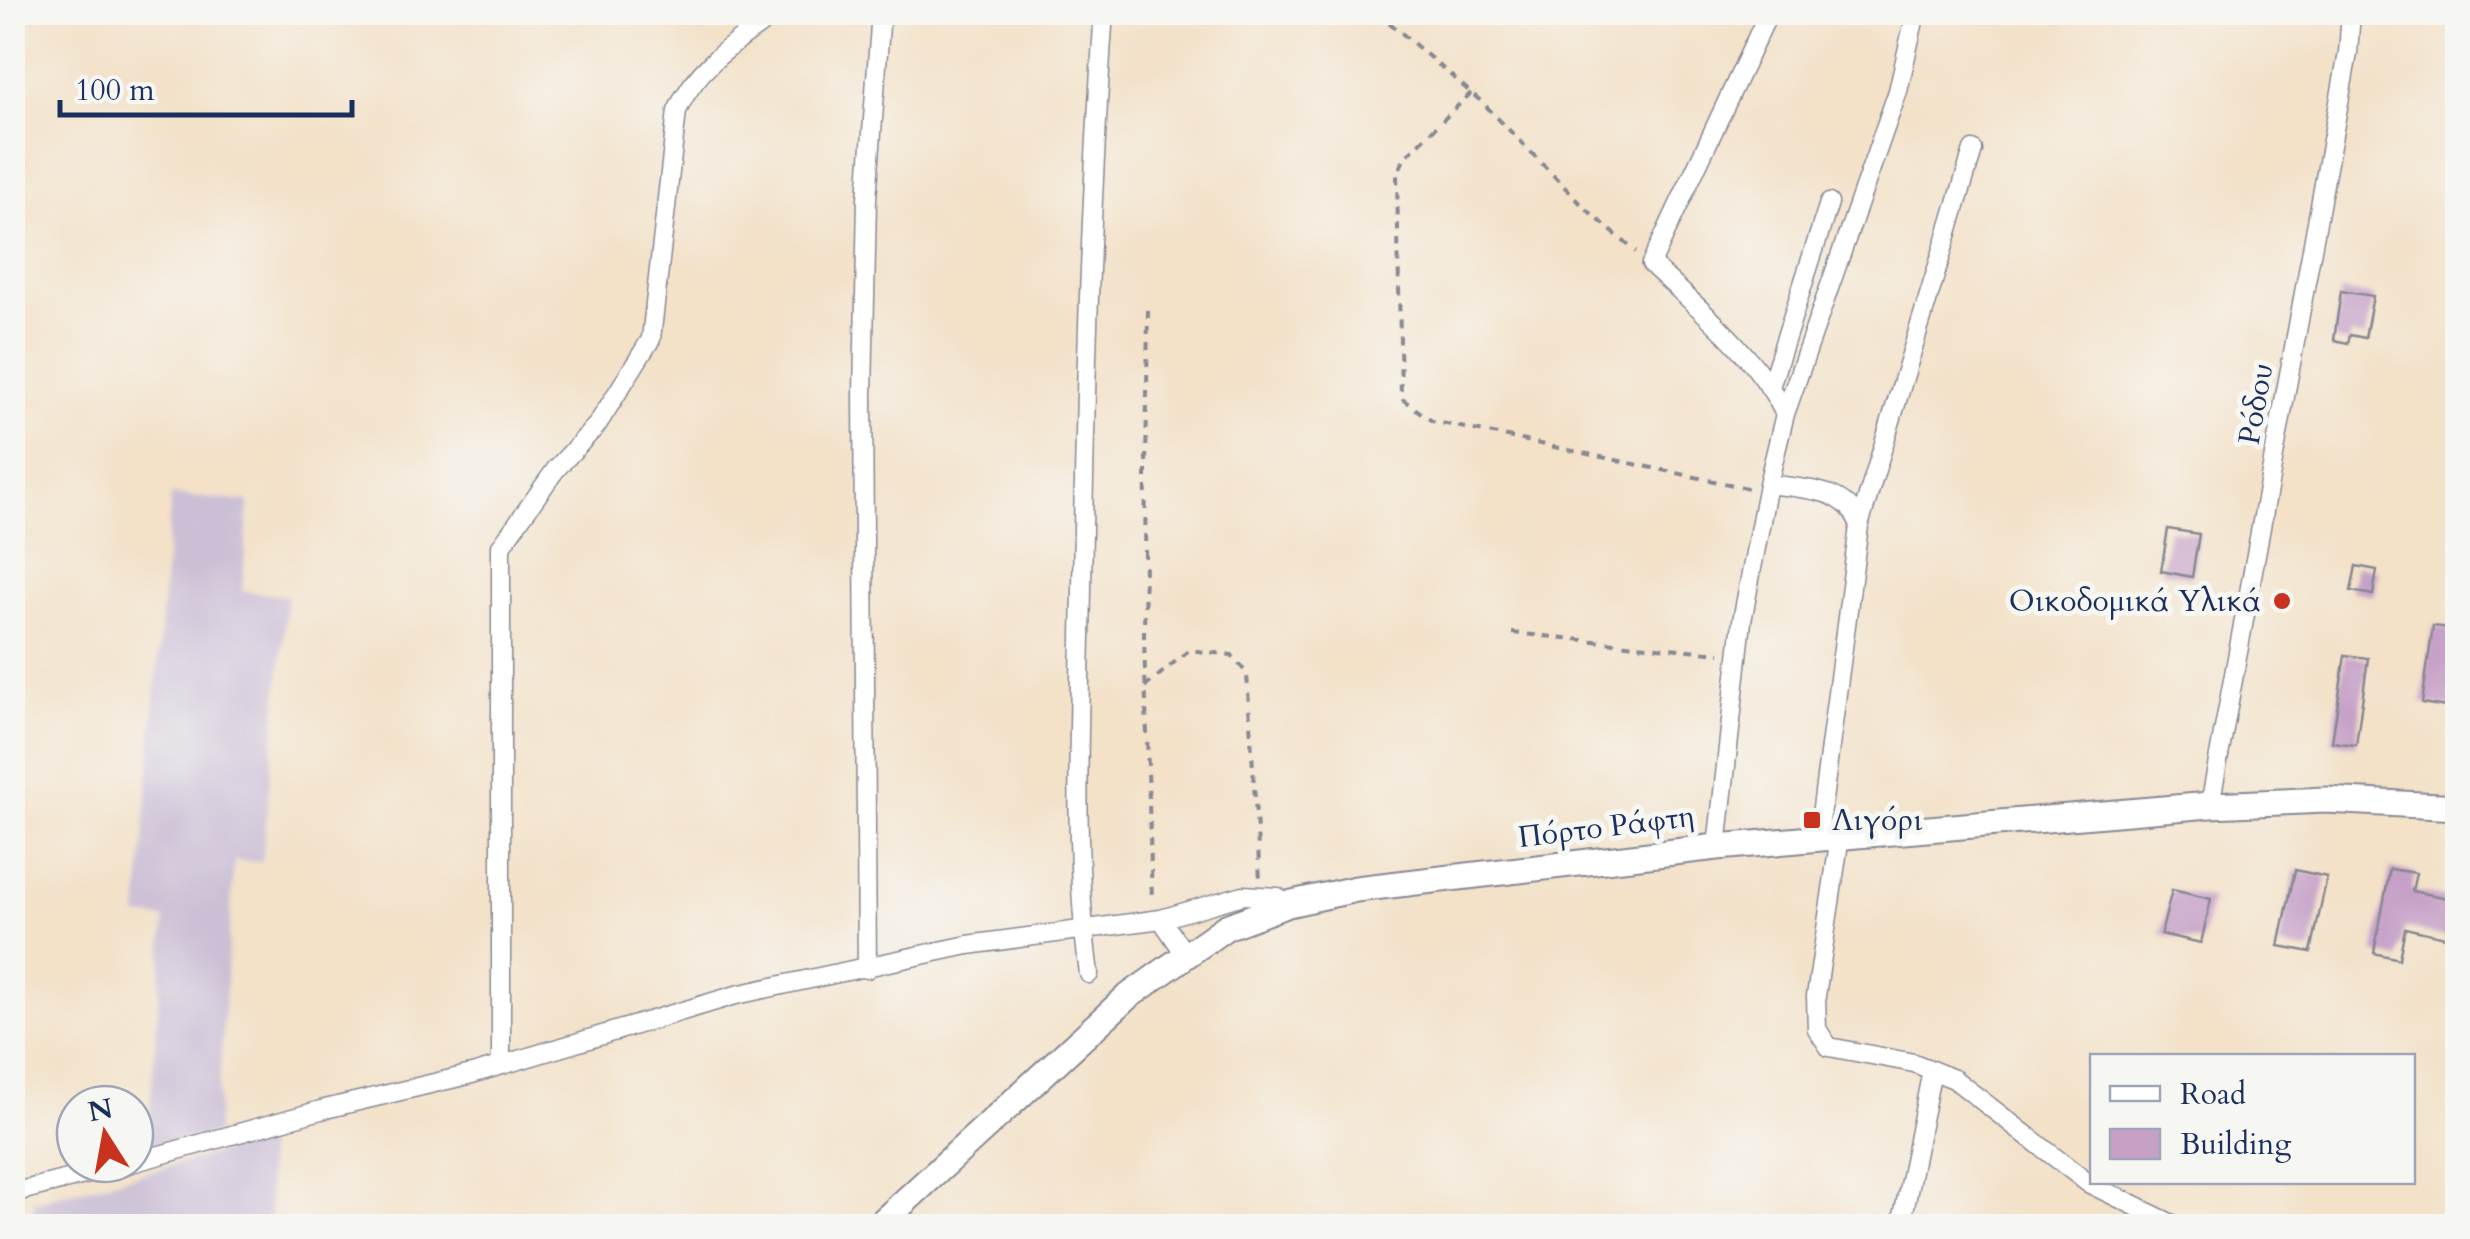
<svg xmlns="http://www.w3.org/2000/svg" width="2470" height="1239" font-family="Cardo,serif">
	<rect width="100%" height="100%" fill="#f6f6f2"/>
	<filter id="ink" filterUnits="userSpaceOnUse"><feTurbulence type="fractalNoise" baseFrequency=".01" numOctaves="2"/><feDisplacementMap in="SourceGraphic" scale="20" xChannelSelector="R" yChannelSelector="G"/><feConvolveMatrix kernelMatrix="1 2 1 2 8 2 1 2 1" color-interpolation-filters="sRGB"/></filter>
	<filter id="wash" filterUnits="userSpaceOnUse"><feTurbulence type="fractalNoise" baseFrequency=".0048" numOctaves="4" result="noise"/><feDisplacementMap in="SourceGraphic" scale="40" xChannelSelector="R" yChannelSelector="G"/><feGaussianBlur stdDeviation="2.25" result="paint"/><feColorMatrix in="noise" values="0 0 0 0 0 0 0 0 0 0 0 0 0 0 0 0 0 1.4 0 .05"/><feComposite in="paint" operator="in"/></filter>
	<g filter="url(#wash)">
		<rect width="100%" height="100%" fill="#f3e1c8"/>
		<!-- industrial -->
		<path fill="#cbbfd5" d="M171,495L249,502L242,591L287,596L262,862L234,861L216,1133L147,1147L165,919L138,916Z
			M266,1141L270,1226H34L33,1202Z"/>
		<g id="blocks">
			<!-- building -->
			<path fill="#c6a0c7" d="M2341,291L2373,296L2365,338L2350,335L2348,343L2334,340Z
				M2168,529L2199,534L2192,577L2161,571Z
				M2356,566L2377,570L2373,595L2351,591Z
				M2433,626L2458,629V709L2422,703Z
				M2345,655L2368,658L2356,745L2332,742Z
				M2390,869L2416,873L2412,891L2458,900V940L2405,928L2399,959L2374,953Z
				M2295,870L2327,877L2311,952L2279,946Z
				M2172,890L2211,899L2201,943L2161,934Z"/>
		</g>
	</g>
	<g filter="url(#ink)">
		<use href="#blocks" fill-opacity="0" stroke="#878893" stroke-width="2.5"/>
		<g fill="none" stroke-linecap="round" stroke-linejoin="round">
			<!-- street casing -->
			<g stroke="#878893" stroke-width="21">
				<path id="street" d="M1771,384L1829,203
					M1785,414L1898,91L1916,12
					M1768,484L1785,414C1755,353 1700,310 1651,264L1769,12
					M2210,805L2348,53L2351,12
					M1840,836L1816,996L1817,1029L1829,1047L1914,1063L1954,1079L2088,1183L2176,1226
					M1818,838L1859,526L1973,150
					M1717,847L1742,621L1768,484C1801,489 1847,487 1859,524
					M1161,919L1185,954
					M867,969L863,395L867,199L881,12
					M1089,974C1072,847 1080,716 1082,588C1085,396 1090,204 1104,12
					M501,1065V546L556,469L597,425L651,339L677,111C697,65 738,41 778,12
					M135,1162L321,1110L472,1074L736,995L968,945L1161,919L1243,895L1278,897L1288,904
					M12,1193L128,1164
					M1901,1226L1932,1070"/>
			</g>
			<!-- secondary casing -->
			<g stroke="#878893" stroke-width="29">
				<path id="secondary" d="M878,1226L1126,998L1226,927L1288,904L1356,889L1717,847L2210,805L2326,800L2458,807"/>
			</g>
			<!-- path -->
			<path stroke="#878893" stroke-width="4" stroke-dasharray="8 8" stroke-linecap="butt" d="M1377,12L1483,103L1585,208L1636,252
				M1471,93L1405,157L1397,175L1401,398L1432,421L1752,489
				M1148,310L1144,637L1152,901
				M1512,633L1720,653
				M1145,687L1189,650L1232,655L1247,674L1260,879"/>
			<!-- street -->
			<use href="#street" stroke="#fff" stroke-width="18"/>
			<!-- secondary -->
			<use href="#secondary" stroke="#fff" stroke-width="25"/>
		</g>
	</g>
	<!-- markers -->
	<g fill="#c8321e" stroke="#f6f6f2" stroke-width="4">
		<circle cx="2282" cy="601" r="10"/>
		<rect x="1802" y="810" width="20" height="20" rx="5"/>
	</g>
	<g text-anchor="middle" dominant-baseline="central" stroke-width="10" stroke-linejoin="round" paint-order="stroke">
		<!-- street labels -->
		<g font-size="30" fill="#1b2f5e" stroke="#f6f6f2">
			<text transform="translate(2256 404) rotate(-80)">Ρόδου</text>
			<text transform="translate(1606 827) rotate(-7)">Πόρτο Ράφτη</text>
		</g>
		<!-- poi labels -->
		<g font-size="30" fill="#1b2f5e" stroke="#f6f6f2" text-anchor="end">
			<text x="2262" y="601">Οικοδομικά Υλικά</text>
			<text x="1832" y="820" text-anchor="start">Λιγόρι</text>
		</g>
	</g>
	<!-- margin -->
	<rect width="2470" height="1239" fill="none" stroke="#f6f6f2" stroke-width="50"/>
	<!-- legend -->
	<rect x="2090" y="1054" width="325" height="130" fill="#f6f6f2" stroke="#9ea6b7" stroke-width="2.5"/>
	<rect x="2110" y="1086" width="50" height="15" fill="#ffffff" stroke="#9ea6b7" stroke-width="2.5"/>
	<text x="2180" y="1104" font-size="30" fill="#1b2f5e">Road</text>
	<rect x="2110" y="1129" width="50" height="30" fill="#c6a0c7" stroke="#9ea6b7" stroke-width="2.5"/>
	<text x="2180" y="1154" font-size="30" fill="#1b2f5e">Building</text>
	<!-- north arrow -->
	<g transform="translate(105 1134) rotate(349)"><circle r="48" fill="#f6f6f2" stroke="#9ea6b7" stroke-width="2.5"/>
	<path d="M0-8L18 38L0 25L-18 38Z" fill="#c8321e"/>
	<text y="-15" font-size="28" font-weight="bold" text-anchor="middle" fill="#1b2f5e">N</text>
	</g>
	<!-- scale -->
	<path d="M60 100v15h292v-15" fill="none" stroke="#1b2f5e" stroke-width="5"/>
	<text x="75" y="100" font-size="30" fill="#1b2f5e" stroke="#f6f6f2" stroke-width="8" paint-order="stroke">100 m</text>
</svg>
